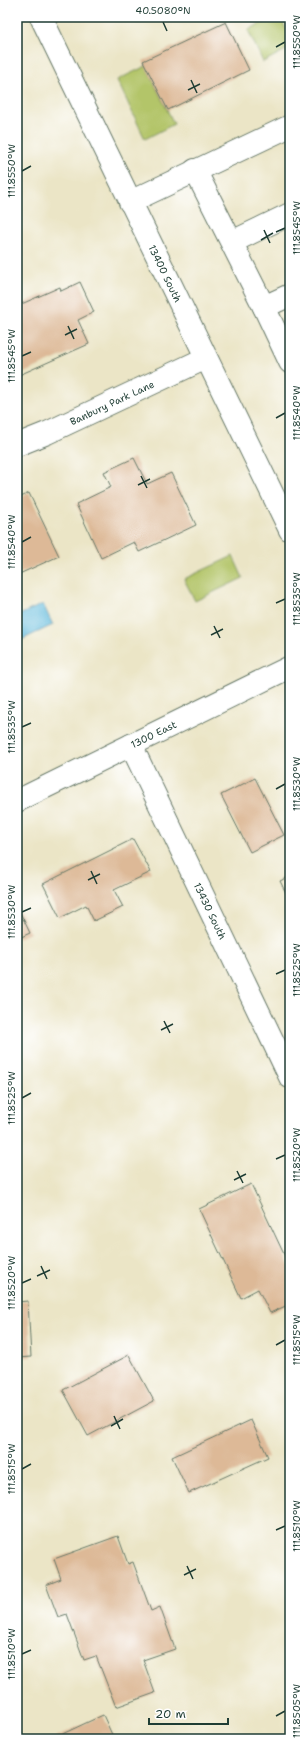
<svg xmlns="http://www.w3.org/2000/svg" width="307" height="1756" font-family="'Shantell Sans',sans-serif">
	<rect width="100%" height="100%" fill="#fff"/>
	<filter id="ink" filterUnits="userSpaceOnUse"><feTurbulence type="fractalNoise" baseFrequency=".025" numOctaves="2"/><feDisplacementMap in="SourceGraphic" scale="8" xChannelSelector="R" yChannelSelector="G"/><feConvolveMatrix kernelMatrix="1 2 1 2 8 2 1 2 1" color-interpolation-filters="sRGB"/></filter>
	<filter id="wash" filterUnits="userSpaceOnUse"><feTurbulence type="fractalNoise" baseFrequency=".012" numOctaves="4" result="noise"/><feDisplacementMap in="SourceGraphic" scale="16" xChannelSelector="R" yChannelSelector="G"/><feGaussianBlur stdDeviation="0.9" result="paint"/><feColorMatrix in="noise" values="0 0 0 0 0 0 0 0 0 0 0 0 0 0 0 0 0 1.4 0 .05"/><feComposite in="paint" operator="in"/></filter>
	<g filter="url(#wash)">
		<rect width="100%" height="100%" fill="#ebe5c6"/>
		<!-- green -->
		<path fill="#b3c569" stroke="#69814e" d="M273,17H280L290,36V48L263,62L248,30Z
			M146,66L174,124L145,139L117,80Z
			M233,556L243,578L195,601L184,579Z"/>
		<!-- water -->
		<path fill="#5bb7d9" stroke="#3d7a86" d="M43,604L53,625L17,642V616Z"/>
		<g id="blocks">
			<!-- building -->
			<path fill="#ddb997" d="M226,22L249,70L168,110L143,61Z
				M80,282L94,312L78,320L89,344L17,376V306L60,287L61,291Z
				M134,458L147,484L171,473L196,525L139,552L134,542L101,558L76,504L111,487L104,472Z
				M29,493L59,556L17,575V499Z
				M255,778L284,835L250,852L221,795Z
				M133,839L151,872L114,890L123,907L94,921L86,905L60,918L43,884Z
				M290,876V901L280,881Z
				M17,906L30,933L17,939Z
				M251,1184L290,1267V1304L270,1313L258,1289L241,1298L199,1209Z
				M28,1301L31,1357L17,1358V1302Z
				M129,1355L154,1401L88,1436L63,1390Z
				M251,1420L268,1457L189,1493L172,1457Z
				M118,1536L128,1564L133,1562L151,1611L160,1607L175,1649L143,1660L155,1693L116,1707L96,1656L84,1660L67,1614L58,1617L46,1585L61,1579L54,1559Z
				M103,1715L114,1739H57L56,1737Z"/>
		</g>
	</g>
	<g filter="url(#ink)">
		<use href="#blocks" fill-opacity="0" stroke="#667867" stroke-width="1"/>
		<g fill="none" stroke-linecap="round" stroke-linejoin="round">
			<!-- minor casing -->
			<g stroke="#667867" stroke-width="24">
				<g id="minor">
					<path id="s1" d="M41,17L290,530"/>
					<path d="M195,170L264,307L290,362"/>
					<path d="M130,202L290,126"/>
					<path d="M232,242L290,214"/>
					<path d="M264,307L290,295"/>
					<path id="s2" d="M17,445L47,433L206,358"/>
					<path id="s3" d="M131,745L290,1077"/>
				</g>
			</g>
			<!-- major casing -->
			<g stroke="#667867" stroke-width="24">
				<g id="major">
					<path id="s4" d="M17,801L290,667"/>
				</g>
			</g>
			<!-- minor -->
			<use href="#minor" stroke="#fff" stroke-width="22"/>
			<!-- major -->
			<use href="#major" stroke="#fff" stroke-width="22"/>
		</g>
	</g>
	<!-- ticks -->
	<path fill="none" stroke="#1f3d34" stroke-width="1.5" d="M163,22L167,31M276,47L285,42M191,80L197,93M188,90L200,84M22,171L31,166M264,230L270,243M276,232L285,228M261,240L273,233M68,326L74,339M65,335L77,329M22,356L31,352M276,418L285,413M141,476L147,488M138,485L150,479M22,542L31,537M276,603L285,599M214,626L220,638M211,635L223,629M22,727L31,723M276,789L285,784M91,871L97,884M88,880L100,874M22,912L31,908M276,974L285,970M164,1021L170,1033M161,1030L173,1024M22,1098L31,1093M276,1159L285,1155M237,1171L243,1183M234,1180L246,1174M41,1266L47,1279M37,1276L50,1270M22,1283L31,1279M276,1345L285,1340M114,1416L120,1429M111,1426L123,1419M22,1469L31,1464M276,1530L285,1526M187,1566L193,1579M184,1575L196,1569M22,1654L31,1650M276,1716L285,1711"/>
	<g text-anchor="middle" dominant-baseline="central" stroke-width="3" stroke-linejoin="round" paint-order="stroke">
		<!-- street labels -->
		<g font-size="10" fill="#1f3d34" stroke="#fff">
			<text stroke="none"><textPath href="#s1" startOffset="285">13400 South</textPath></text>
			<text stroke="none"><textPath href="#s2" startOffset="104">Banbury Park Lane</textPath></text>
			<text stroke="none"><textPath href="#s4" startOffset="152">1300 East</textPath></text>
			<text stroke="none"><textPath href="#s3" startOffset="184">13430 South</textPath></text>
		</g>
	</g>
	<!-- margin -->
	<rect width="307" height="1756" fill="none" stroke="#fff" stroke-width="44"/>
	<!-- scale -->
	<path d="M149 1718v6h79v-6" fill="none" stroke="#1f3d34" stroke-width="2"/>
	<text x="155" y="1718" font-size="12" fill="#1f3d34" stroke="#ffffff" stroke-width="3" paint-order="stroke">20 m</text>
	<rect x="22" y="22" width="263" height="1712" fill="none" stroke="#1f3d34" stroke-width="1.5"/>
	<g font-size="10" text-anchor="middle" fill="#1f3d34">
		<text x="163" y="14">40.5080°N</text>
		<text transform="translate(296 42) rotate(-90)" y="4">111.8550°W</text>
		<text transform="translate(11 171) rotate(-90)" y="4">111.8550°W</text>
		<text transform="translate(296 228) rotate(-90)" y="4">111.8545°W</text>
		<text transform="translate(11 356) rotate(-90)" y="4">111.8545°W</text>
		<text transform="translate(296 413) rotate(-90)" y="4">111.8540°W</text>
		<text transform="translate(11 542) rotate(-90)" y="4">111.8540°W</text>
		<text transform="translate(296 599) rotate(-90)" y="4">111.8535°W</text>
		<text transform="translate(11 727) rotate(-90)" y="4">111.8535°W</text>
		<text transform="translate(296 784) rotate(-90)" y="4">111.8530°W</text>
		<text transform="translate(11 912) rotate(-90)" y="4">111.8530°W</text>
		<text transform="translate(296 970) rotate(-90)" y="4">111.8525°W</text>
		<text transform="translate(11 1098) rotate(-90)" y="4">111.8525°W</text>
		<text transform="translate(296 1155) rotate(-90)" y="4">111.8520°W</text>
		<text transform="translate(11 1283) rotate(-90)" y="4">111.8520°W</text>
		<text transform="translate(296 1340) rotate(-90)" y="4">111.8515°W</text>
		<text transform="translate(11 1469) rotate(-90)" y="4">111.8515°W</text>
		<text transform="translate(296 1526) rotate(-90)" y="4">111.8510°W</text>
		<text transform="translate(11 1654) rotate(-90)" y="4">111.8510°W</text>
		<text transform="translate(296 1711) rotate(-90)" y="4">111.8505°W</text>
	</g>
</svg>
